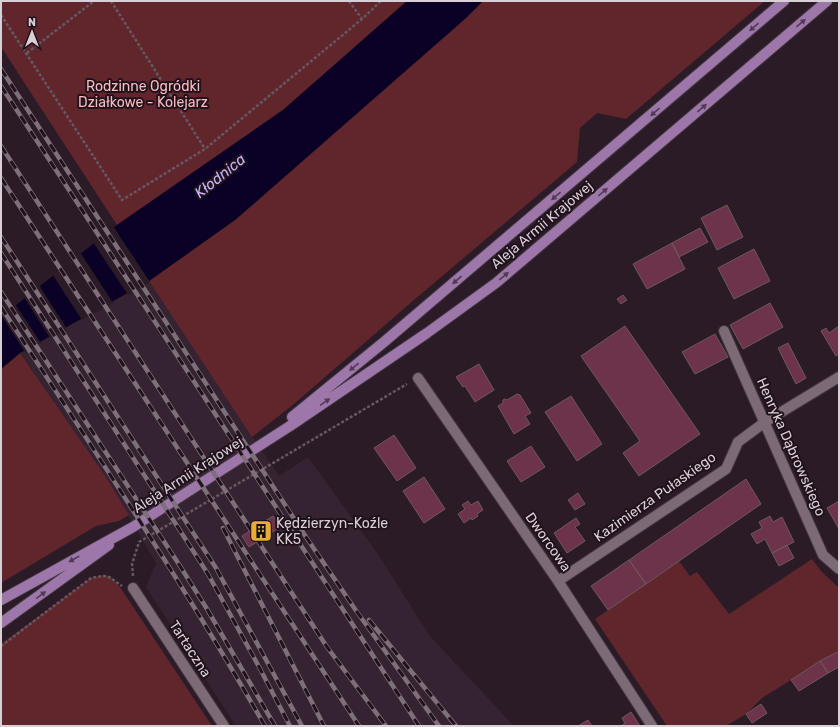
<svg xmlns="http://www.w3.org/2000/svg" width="840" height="727" font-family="Rubik,sans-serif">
	<rect width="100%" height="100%" fill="#2a1b27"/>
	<!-- built -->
	<path fill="#362332" d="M149,281L279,476L308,457L378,554L429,635L514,726H236L146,587L156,563L104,474L20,353Z"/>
	<!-- green -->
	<path fill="#60262c" d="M1,1H407L283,110L117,225L1,47Z
		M483,1H765L626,119L597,113L580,128L577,162L414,300L294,404L252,437L149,281L235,220L466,18Z
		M20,353L104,474L129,515L119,521L96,526L1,583V369Z
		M812,559L822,572L839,588V650L762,698L746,714L726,726H667L595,619L679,561L690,576L697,572L729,614Z
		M104,575L111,577L120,587L212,726H1V644L91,578Z"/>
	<!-- water -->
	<path fill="#0b0025" d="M407,1H483L466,18L235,220L149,281L20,353L1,369V317L117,225L283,110Z"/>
	<!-- pier -->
	<path fill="#2a1b27" d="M113,226L150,282L128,295L93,242Z
		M80,252L113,303L82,320L52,274Z
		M39,285L67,329L50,338L24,297Z
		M15,304L41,343L25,352L1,315Z"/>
	<!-- building -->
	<path fill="#6c334a" stroke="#6d585f" d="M727,205L743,237L717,250L701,218Z
		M700,228L708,242L679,257L672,243Z
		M672,243L685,269L647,289L633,264Z
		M754,249L770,281L734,299L718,268Z
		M623,295L627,300L621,304L617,299Z
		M770,303L783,327L743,349L730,325Z
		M625,326L700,434L639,476L623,453L640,441L581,356Z
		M839,326V354L836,356L821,331L826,328L829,333Z
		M715,334L728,357L695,374L682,352Z
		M788,343L806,378L796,384L778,348Z
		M479,364L494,390L475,402L465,386L463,387L456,377Z
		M517,394L520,395L531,413L525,416L530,424L514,434L498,406L503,403V400L505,399L507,400Z
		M571,396L602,444L577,461L545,412Z
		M394,435L416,468L397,481L374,448Z
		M531,446L545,467L521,482L507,461Z
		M424,477L445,509L424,523L403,491Z
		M746,479L761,504L646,584L629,560Z
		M578,493L585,504L575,510L568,500Z
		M468,501L471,505L478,501L483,510L477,514L478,516L472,520L471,518L464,523L458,514L465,509L462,505Z
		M839,501V529L827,508Z
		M273,516L280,527L249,547L242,536Z
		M770,516L773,522L782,517L794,542L772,553L765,539L757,544L751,534L762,528L759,522Z
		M576,518L580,524L575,527L585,541L567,553L554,533Z
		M787,545L794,558L779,566L772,553Z
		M629,560L646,584L608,610L591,586Z
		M839,651V667L828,673L820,661Z
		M820,661L828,673L799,691L791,680Z
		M761,704L767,713L752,723L746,714Z
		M631,712L640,726H621L625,723L622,718Z
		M588,720L592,726H578Z"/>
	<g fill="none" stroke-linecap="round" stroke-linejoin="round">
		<!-- minor casing -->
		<g stroke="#423640" stroke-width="12">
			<path id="minor" d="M724,331L823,555L839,569
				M418,378L558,581L652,726
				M558,581L726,469L738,442L765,422L839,377
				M133,588L224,726"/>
		</g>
		<!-- major casing -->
		<g stroke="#423640" stroke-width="12">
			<path id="major" d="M292,417L384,342L784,1
				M1,600L133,527L290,426L427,333L496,283L827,1
				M1,623L109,545"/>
		</g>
		<!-- path -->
		<path stroke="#665863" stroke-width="2.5" stroke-dasharray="3 2" stroke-linecap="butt" d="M111,1L205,149
			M349,1L362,19
			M1,15L122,200L205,149L362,19L381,1
			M27,53L94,1
			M133,576L132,564L139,542L407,384
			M1,646L91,578C110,574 107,576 122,586"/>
		<!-- minor -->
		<use href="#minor" stroke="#7c6a77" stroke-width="10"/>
		<!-- major -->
		<use href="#major" stroke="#9d77aa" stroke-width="10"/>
		<!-- rail casing -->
		<g stroke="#7d707b" stroke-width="4.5">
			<path id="rail" d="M1,69L306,537L357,612L439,726
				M1,86L419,726
				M1,146L327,647L386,726
				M1,178L359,726
				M1,237L216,568L302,726
				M1,253L208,574L258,665L290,726
				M1,292L180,566L207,609L275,726
				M1,307C91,446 183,583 265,726
				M223,528L324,726
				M369,620L456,726"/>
		</g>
		<!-- rail -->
		<use href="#rail" stroke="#20121d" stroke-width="3" stroke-dasharray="9" stroke-linecap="butt"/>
	</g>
	<!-- one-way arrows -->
	<defs><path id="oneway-solid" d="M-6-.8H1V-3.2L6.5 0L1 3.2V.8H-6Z"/></defs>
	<g fill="#523a55">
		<use href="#oneway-solid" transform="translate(801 23) rotate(-40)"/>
		<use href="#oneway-solid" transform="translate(754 27) rotate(139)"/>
		<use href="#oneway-solid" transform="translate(702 108) rotate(-40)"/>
		<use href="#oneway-solid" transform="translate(655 112) rotate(139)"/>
		<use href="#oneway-solid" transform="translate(603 192) rotate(-40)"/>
		<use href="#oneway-solid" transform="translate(556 196) rotate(140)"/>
		<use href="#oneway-solid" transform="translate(504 276) rotate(-40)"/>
		<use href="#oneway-solid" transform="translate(457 280) rotate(140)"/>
		<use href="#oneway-solid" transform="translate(354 367) rotate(141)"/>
		<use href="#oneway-solid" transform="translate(325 402) rotate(-34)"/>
		<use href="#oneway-solid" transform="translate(74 559) rotate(151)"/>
		<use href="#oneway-solid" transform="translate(41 595) rotate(-36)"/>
	</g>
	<!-- icons -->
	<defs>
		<g id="building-square" transform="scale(1.15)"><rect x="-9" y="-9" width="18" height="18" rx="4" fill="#e9ab38" stroke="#20121d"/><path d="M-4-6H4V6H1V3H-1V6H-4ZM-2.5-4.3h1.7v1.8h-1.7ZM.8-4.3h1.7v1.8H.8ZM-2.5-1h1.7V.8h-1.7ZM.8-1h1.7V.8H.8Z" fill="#111"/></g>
	</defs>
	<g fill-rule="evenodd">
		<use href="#building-square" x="261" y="531"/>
	</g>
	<g text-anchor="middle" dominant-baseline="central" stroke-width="4" stroke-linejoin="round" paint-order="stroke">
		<!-- park labels -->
		<g font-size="14" fill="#f9bdbf" stroke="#20121d">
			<text x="143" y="86">Rodzinne Ogródki<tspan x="143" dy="16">Działkowe - Kolejarz</tspan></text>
		</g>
		<!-- street labels -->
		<g font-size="14" fill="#d9cfd7" stroke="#20121d">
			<text transform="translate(542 225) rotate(-40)">Aleja Armii Krajowej</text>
			<text transform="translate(791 447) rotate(66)">Henryka Dąbrowskiego</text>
			<text transform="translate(188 475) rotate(-33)">Aleja Armii Krajowej</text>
			<text transform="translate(655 497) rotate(-35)">Kazimierza Pułaskiego</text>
			<text transform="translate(548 542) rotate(55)">Dworcowa</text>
			<text transform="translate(190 649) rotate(57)">Tartaczna</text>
		</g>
		<!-- poi labels -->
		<g font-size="14" fill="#d9cfd7" stroke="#20121d" text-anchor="start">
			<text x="276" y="523">Kędzierzyn-Koźle<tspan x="276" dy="16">KK5</tspan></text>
		</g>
		<!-- water labels -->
		<g font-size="15" font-style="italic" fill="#c4b6f9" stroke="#20121d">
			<text transform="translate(220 176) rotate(-39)">Kłodnica</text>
		</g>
	</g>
	<!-- border -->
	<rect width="840" height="727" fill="none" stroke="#d9cfd7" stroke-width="4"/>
	<!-- north arrow -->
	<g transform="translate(32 32)" stroke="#20121d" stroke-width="3" paint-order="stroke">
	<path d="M0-3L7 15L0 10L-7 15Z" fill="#d9cfd7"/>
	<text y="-6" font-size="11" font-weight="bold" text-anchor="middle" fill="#d9cfd7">N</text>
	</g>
</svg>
